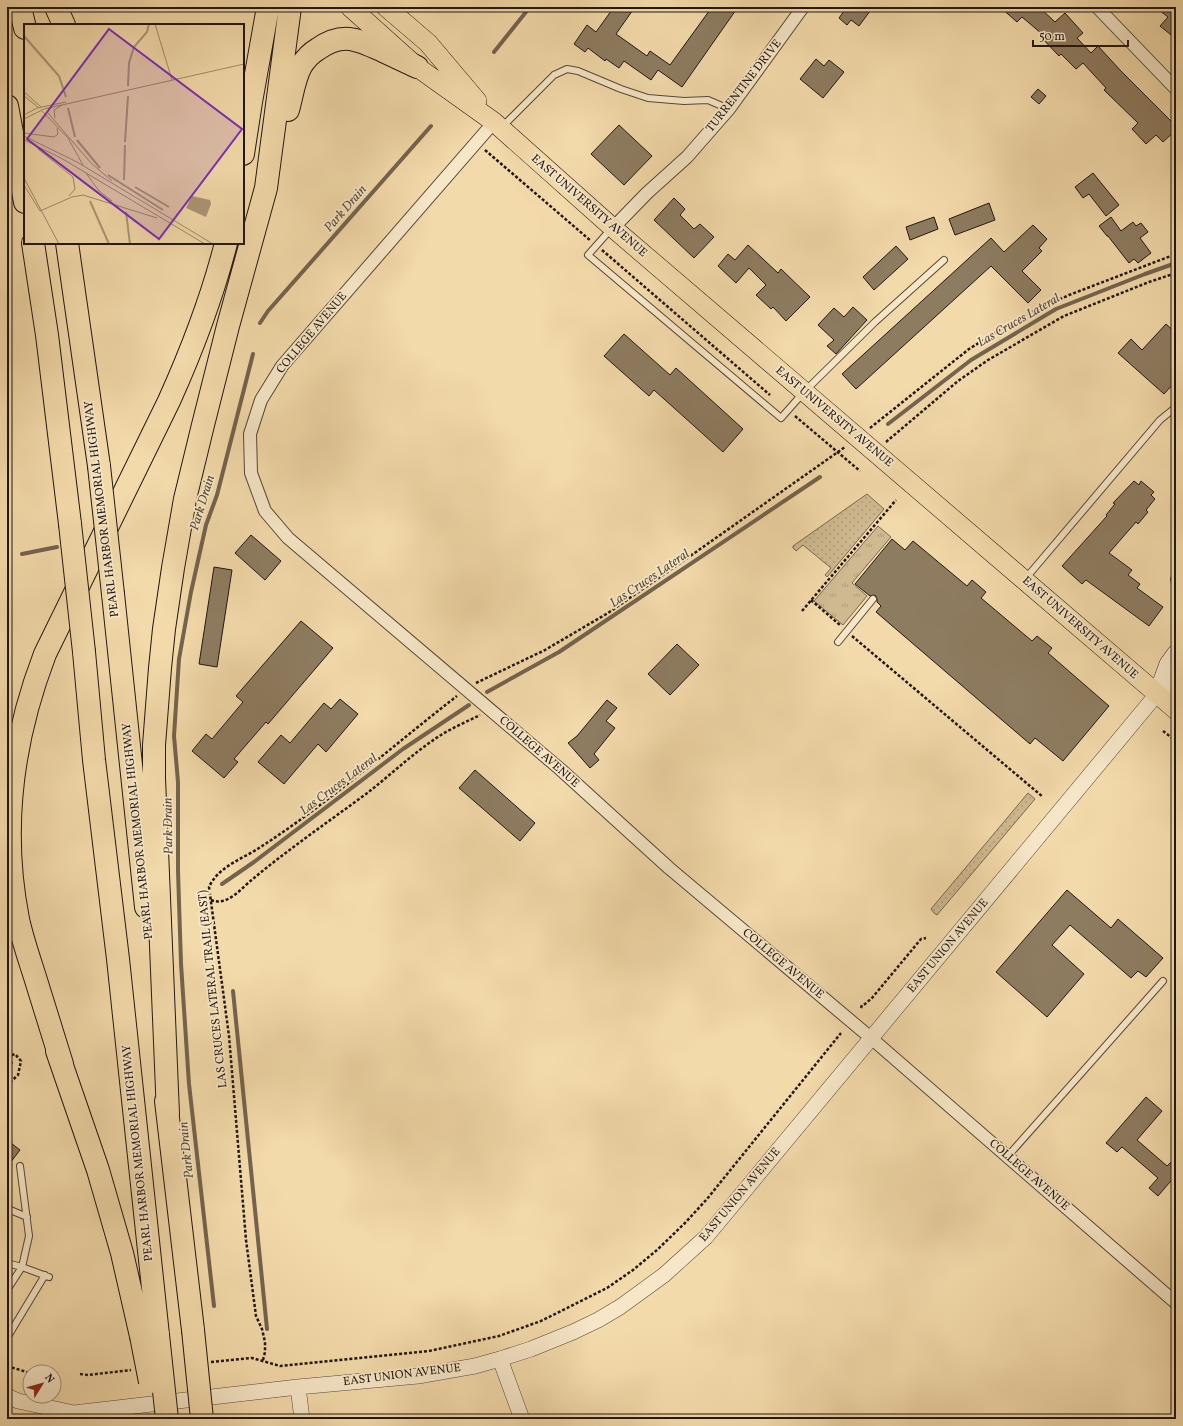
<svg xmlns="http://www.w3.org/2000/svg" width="1183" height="1426" font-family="Vollkorn,serif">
	<defs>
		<pattern id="grass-tufts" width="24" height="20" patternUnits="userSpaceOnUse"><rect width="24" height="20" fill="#cfb990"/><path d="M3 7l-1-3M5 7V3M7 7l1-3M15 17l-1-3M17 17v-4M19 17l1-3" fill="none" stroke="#b19e7b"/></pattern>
		<pattern id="garden-dots" width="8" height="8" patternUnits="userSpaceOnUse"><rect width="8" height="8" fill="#cfb990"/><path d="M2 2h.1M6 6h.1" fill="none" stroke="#b19e7b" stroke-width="1.8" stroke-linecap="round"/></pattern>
	</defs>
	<rect width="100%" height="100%" fill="#f3daaa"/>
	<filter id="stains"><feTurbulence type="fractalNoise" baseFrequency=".005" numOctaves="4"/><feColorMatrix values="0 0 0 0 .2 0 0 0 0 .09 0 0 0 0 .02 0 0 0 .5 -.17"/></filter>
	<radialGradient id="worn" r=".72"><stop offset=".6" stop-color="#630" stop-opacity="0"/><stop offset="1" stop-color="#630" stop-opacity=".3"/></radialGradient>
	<!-- grass -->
	<path fill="url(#grass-tufts)" stroke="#786850" d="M878,526L891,537L852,583L867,596L843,625L814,601Z"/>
	<!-- garden -->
	<path fill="url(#garden-dots)" stroke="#786850" d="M867,494L884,509L827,577L825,575L831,568L803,545L796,551L793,548V546Z
		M1028,793L1035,799L937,915L934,913L931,909Z"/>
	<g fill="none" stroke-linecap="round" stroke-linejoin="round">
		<!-- stream -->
		<path stroke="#74634e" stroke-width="4" d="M494,52L530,7
			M260,323L268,311L431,126
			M888,424L971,360L1056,309L1145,274L1176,263
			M22,554L57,547
			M487,692L559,652L820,477
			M222,884L254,862L403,749L469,705
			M233,991L267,1329
			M7,1067L11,1063
			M214,1306L189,1084L181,964L178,871V782L174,736L179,659L191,592L206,525L217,495L253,354"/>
	</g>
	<!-- building -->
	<path fill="#8e7c61" stroke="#211611" d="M614,7H635L616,34L647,56L650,51L670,65L712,7H738L682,87L658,70L651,80L624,61L619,68L606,59L605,61L588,48L585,52L574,44L587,25L596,32Z
		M847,7H873L859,26L851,20L847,25L839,18Z
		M1000,7H1039L1055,22L1065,13L1083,33L1077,38L1091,53L1098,46L1121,71L1176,126V130L1163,142L1156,135L1146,144L1132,129L1138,123L1104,90L1106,88L1083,63L1076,69L1061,54L1059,56L1040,36L1042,34L1022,17L1017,22Z
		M1155,7H1176V39L1160,26L1168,17Z
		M816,59L824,66L829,60L844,72L823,98L800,79Z
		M1038,89L1046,96L1039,104L1031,97Z
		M619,125L652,156L624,185L591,154Z
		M1093,173L1119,205L1106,216L1089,194L1083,198L1075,187Z
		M674,198L685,209L680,215L694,229L700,224L714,237L694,258L654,220Z
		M989,203L995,220L955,235L949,219Z
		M934,217L938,229L910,240L906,227Z
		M1111,217L1121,231L1133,222L1136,226L1141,223L1148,232L1140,238L1151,253L1138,263L1134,259L1129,263L1108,236H1107L1099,226Z
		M1033,225L1047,239L1039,248L1042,251L1022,271L1041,290L1028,303L991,266L856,389L842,374L991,238L1004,252Z
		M748,245L778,273L781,269L810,297L786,321L773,307L771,309L756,295L766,285L749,268L736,283L718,266L728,254L735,260Z
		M896,246L908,259L874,290L863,277Z
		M853,307L867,320L836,354L827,346L834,340L818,325L834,308L844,317Z
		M1166,324L1176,333V381L1164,394L1118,353L1131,339L1142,350Z
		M624,334L670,375L676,368L743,429L723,452L654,390L649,396L604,356Z
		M1134,481L1139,485L1141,481L1154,492L1151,495L1155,499L1146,510L1148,512L1138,524L1136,522L1109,553L1132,570L1128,575L1140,584L1137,588L1163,607L1149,626L1086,580L1082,584L1062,566L1107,516L1106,515L1115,504L1113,503Z
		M251,535L281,561L265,580L235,553Z
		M892,539L905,550L913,541L967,586L972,580L986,592L981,598L1032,641L1037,636L1052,648L1048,653L1109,706L1063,761L1035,738L1030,744L876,612L881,606L877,602V599L876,596L873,595L870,596L855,584Z
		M214,567L232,570L217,667L199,664Z
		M301,621L333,648L268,724L266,722L234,759L238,762L224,778L192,751L206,734L212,739L243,702L236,696Z
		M677,644L699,665L670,695L648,674Z
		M340,699L358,714L326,752L318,744L284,784L258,762L281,735L290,743L324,703L331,709Z
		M607,700L617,708L606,721L615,728L594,754L599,760L590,768L568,743L577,736Z
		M475,770L535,823L520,841L459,788Z
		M1067,890L1111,928L1118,919L1163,958L1146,977L1138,971L1131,978L1070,925L1052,945L1084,974L1047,1017L996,972Z
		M1146,1097L1162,1111L1137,1140L1167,1166L1171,1162L1176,1167V1175L1158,1196L1149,1188L1158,1178L1122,1147L1117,1152L1106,1143Z
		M7,1140L20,1150L7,1167Z"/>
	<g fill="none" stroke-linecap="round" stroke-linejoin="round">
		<!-- service casing -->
		<g stroke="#564737" stroke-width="8">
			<path id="service" d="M502,127L554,75L567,69L578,71L621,89L648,98L684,101L708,100L729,109
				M611,229L588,255L781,418L804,392L875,322L944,260
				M1176,576L1174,579L1176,588
				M1026,578L1160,420L1176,407
				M838,642L873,599
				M1007,1157L1163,981
				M20,1166L29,1236L22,1267L49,1277
				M7,1210L8,1209L27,1217
				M7,1263L22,1267L7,1290
				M7,1338L45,1275"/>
		</g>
		<!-- minor casing -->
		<g stroke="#564737" stroke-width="14">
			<path id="minor" d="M1097,7L1176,89
				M494,122L282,366L261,400L250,434L251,473L265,511L288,538L560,769L669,868L871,1038L1176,1303
				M613,228L647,193L687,157L729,109L803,7"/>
		</g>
		<!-- tertiary casing -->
		<g stroke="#564737" stroke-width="16">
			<path id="tertiary" d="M500,1359L522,1419
				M298,1387L302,1419
				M7,1396L18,1401L74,1413L298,1387L418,1376L475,1366L500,1359L531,1349L573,1332L598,1320L620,1307L664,1275L706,1237L1157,694"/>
		</g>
		<!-- secondary casing -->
		<g stroke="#211611" stroke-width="18">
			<path id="secondary" d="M1157,694L1168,664L1176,653
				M1157,694L1176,682"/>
		</g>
		<!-- primary casing -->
		<g stroke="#211611" stroke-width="20">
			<path id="primary" d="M350,7L417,67L494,122L613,228L1176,710
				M386,7L428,43L477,101"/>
		</g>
		<!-- motorway casing -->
		<g stroke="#211611" stroke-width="24">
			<path id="motorway" d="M20,7L25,28
				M56,7L64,25
				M7,106L25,202
				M288,110C292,96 294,79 301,66C306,58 311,53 318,49C342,32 357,39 381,50C393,56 405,61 417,67
				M243,154L251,102L268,7
				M33,243L47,335L70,524
				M67,243L99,466
				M113,594L146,907
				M84,652L94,760L118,959L158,1335
				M57,1051L98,1170L122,1253L141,1336
				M62,1064C53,1035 44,1006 35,977C29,958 22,938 18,919C0,827 12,740 45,654L169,401C192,350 212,298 226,243
				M166,1101L193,1330
				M168,1114L154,778V745L160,668L164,629L173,568L185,499L203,425L228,326L266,188L290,7"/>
		</g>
		<!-- path -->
		<path stroke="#211611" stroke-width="2.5" stroke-dasharray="3 2" stroke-linecap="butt" d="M485,150L591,241
			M602,250L770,395
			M795,416L860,471
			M870,428L969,349L1019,318L1069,295L1176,254
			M886,442L958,381L988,360L1064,316L1149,282L1176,273
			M811,600L841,626
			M802,611L896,500
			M852,636L1043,797
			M476,683L545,650L608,613L686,559L845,447
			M1163,731L1176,741
			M211,900C228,907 242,887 254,878C290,848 328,822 366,794C388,777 409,757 432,741C447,730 464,723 480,715
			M861,1008L862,1005L865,1004L872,998L921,939L926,938
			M7,1057L15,1054L21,1061L18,1075L7,1085
			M263,1360L265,1352V1342L262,1329L256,1316L246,1240L229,1036L209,887C218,867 242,859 259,848C329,803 391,747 457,696
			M211,1362L252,1358L280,1366L429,1351L499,1336L541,1321L607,1288L633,1270L657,1250L685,1223L707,1199L841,1033
			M7,1366L30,1373
			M80,1374L88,1375L131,1370"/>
		<!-- service -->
		<use href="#service" stroke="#f7e7c8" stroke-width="6"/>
		<!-- minor -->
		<use href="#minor" stroke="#f7e7c8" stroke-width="12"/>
		<!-- tertiary -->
		<use href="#tertiary" stroke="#f7e7c8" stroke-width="15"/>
		<!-- secondary -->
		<use href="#secondary" stroke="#f7e7c8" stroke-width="17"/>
		<!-- primary -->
		<use href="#primary" stroke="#f3daaa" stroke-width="19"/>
		<!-- motorway -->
		<use href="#motorway" stroke="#f3daaa" stroke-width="22"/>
		<!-- motorway-bridge casing -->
		<g stroke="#211611" stroke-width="24" stroke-linecap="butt">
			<path id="motorway-bridge" d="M99,466L113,594
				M70,524L84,652
				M193,1330L202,1419
				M158,1335L167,1419
				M141,1336L150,1382"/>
		</g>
		<!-- motorway-bridge -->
		<use href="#motorway-bridge" stroke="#f3daaa" stroke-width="22"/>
	</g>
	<g text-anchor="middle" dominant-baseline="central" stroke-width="3.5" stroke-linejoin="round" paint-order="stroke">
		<!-- street labels -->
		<g font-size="12" fill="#211611" stroke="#f7e7c8">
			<text transform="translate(744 86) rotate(-52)">TURRENTINE DRIVE</text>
			<text transform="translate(589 206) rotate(41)">EAST UNIVERSITY AVENUE</text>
			<text transform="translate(312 333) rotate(-50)">COLLEGE AVENUE</text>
			<text transform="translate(834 417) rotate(40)">EAST UNIVERSITY AVENUE</text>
			<text transform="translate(102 509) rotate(-97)">PEARL HARBOR MEMORIAL HIGHWAY</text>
			<text transform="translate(1080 628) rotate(41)">EAST UNIVERSITY AVENUE</text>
			<text transform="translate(539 752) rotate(41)">COLLEGE AVENUE</text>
			<text transform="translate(138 831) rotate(-96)">PEARL HARBOR MEMORIAL HIGHWAY</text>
			<text transform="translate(948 946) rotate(-50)">EAST UNION AVENUE</text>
			<text transform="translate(783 964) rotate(40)">COLLEGE AVENUE</text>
			<text transform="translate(213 989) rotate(-96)">LAS CRUCES LATERAL TRAIL (EAST)</text>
			<text transform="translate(138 1153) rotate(-96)">PEARL HARBOR MEMORIAL HIGHWAY</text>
			<text transform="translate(1029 1175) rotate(41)">COLLEGE AVENUE</text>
			<text transform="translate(740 1195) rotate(-50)">EAST UNION AVENUE</text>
			<text transform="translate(402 1375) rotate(-7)">EAST UNION AVENUE</text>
		</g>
		<!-- water labels -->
		<g font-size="13" font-style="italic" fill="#594a39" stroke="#f7e7c8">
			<text transform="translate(346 209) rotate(-49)">Park Drain</text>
			<text transform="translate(1019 321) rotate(-30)">Las Cruces Lateral</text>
			<text transform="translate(203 503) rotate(-73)">Park Drain</text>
			<text transform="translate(650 579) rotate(-34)">Las Cruces Lateral</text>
			<text transform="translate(339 785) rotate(-37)">Las Cruces Lateral</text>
			<text transform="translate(169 826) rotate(-91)">Park Drain</text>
			<text transform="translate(187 1150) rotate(-96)">Park Drain</text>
		</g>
	</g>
	<!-- overview -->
	<g transform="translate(24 24)">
		<rect width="220" height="220" fill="#f3daaa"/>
		<path d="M168,172L186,176L187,180L182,193L162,184Z" fill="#ac9776"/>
		<path fill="none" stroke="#ac9776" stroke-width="2" d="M0,12L35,52L42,73M104,62L105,39L110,23L123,8L125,0M44,84L51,113M53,116L76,144M101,118L104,72M84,151L139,186M100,156L101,121M111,163L145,183M66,177L85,220M102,188L106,220"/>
		<path fill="none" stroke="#9f8c6d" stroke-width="1" d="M131,0L148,56M0,68L17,83M0,72L15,84M17,86L44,114L59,141M24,89L67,139L88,157M0,91L13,84L42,78M31,94L30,86L38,81M0,95L20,85L220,40M0,109L30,113L34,110L33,104M0,112L53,138L189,220M0,116L37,134L181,220M14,125L49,153L51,165L45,172M62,149L75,167L88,177M0,154L35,220M0,161L16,187M16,187L48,173L59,171L133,194"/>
		<path fill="#7b2cbf" fill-opacity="0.15" stroke="#7b2cbf" stroke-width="2" d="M85,5L218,105L135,215L3,115Z"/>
		<rect width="220" height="220" fill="none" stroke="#211611" stroke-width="2"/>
	</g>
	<!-- margin -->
	<rect width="1183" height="1426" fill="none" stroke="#f3daaa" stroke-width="24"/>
	<rect x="8" y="8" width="1167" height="1410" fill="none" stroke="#211611" stroke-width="2"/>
	<rect x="12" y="12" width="1159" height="1402" fill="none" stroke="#211611"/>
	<!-- north arrow -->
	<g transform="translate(42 1384) rotate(53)"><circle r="19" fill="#f7e7c8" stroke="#a1937f"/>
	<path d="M0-3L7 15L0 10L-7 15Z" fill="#8f2418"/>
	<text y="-6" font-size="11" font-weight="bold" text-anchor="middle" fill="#211611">N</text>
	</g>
	<!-- scale -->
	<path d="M1033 40v6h95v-6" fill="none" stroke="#211611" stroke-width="2"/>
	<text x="1039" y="40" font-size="12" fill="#211611" stroke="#f7e7c8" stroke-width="3" paint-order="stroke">50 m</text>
	<rect width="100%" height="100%" filter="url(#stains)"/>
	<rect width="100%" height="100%" fill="url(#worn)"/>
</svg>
